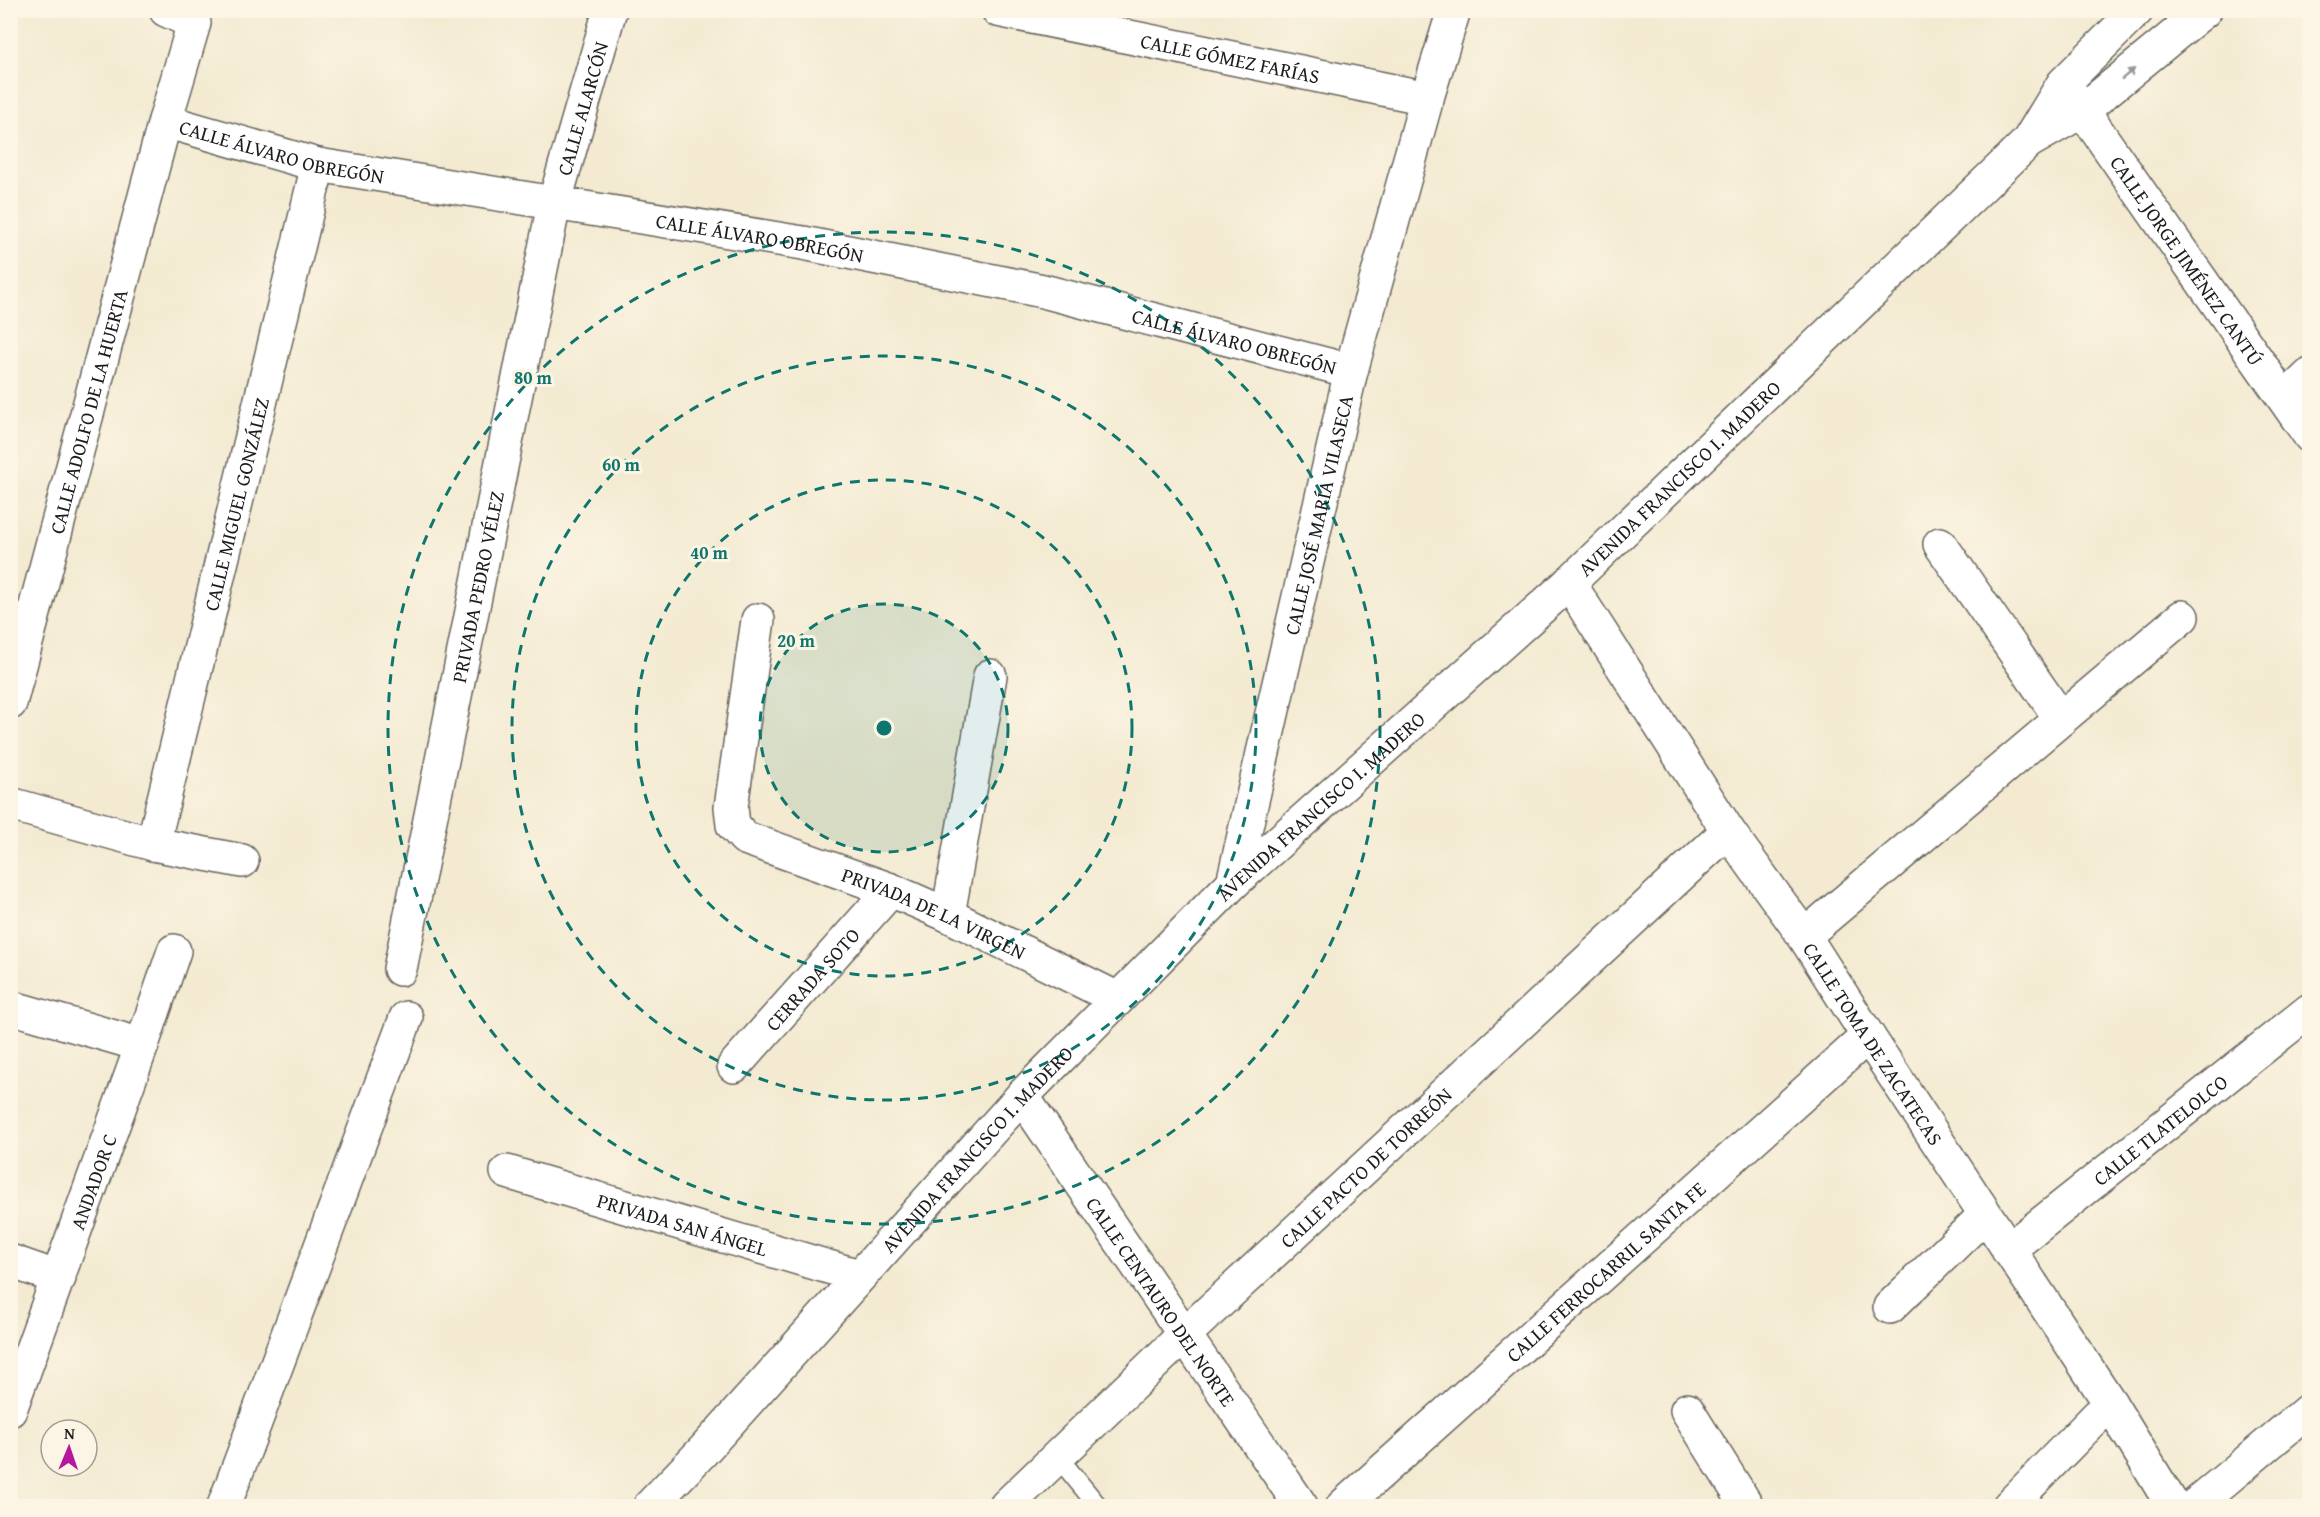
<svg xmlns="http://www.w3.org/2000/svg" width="2320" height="1517" font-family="'Gentium Book Plus',serif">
	<rect width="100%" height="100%" fill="#fcf5e5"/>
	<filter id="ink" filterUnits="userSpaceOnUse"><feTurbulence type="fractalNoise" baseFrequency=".0167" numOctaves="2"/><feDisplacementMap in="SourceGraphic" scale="12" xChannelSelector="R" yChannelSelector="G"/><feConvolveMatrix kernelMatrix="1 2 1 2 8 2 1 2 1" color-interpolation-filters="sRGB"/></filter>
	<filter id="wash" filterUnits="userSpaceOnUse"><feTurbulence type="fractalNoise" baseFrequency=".008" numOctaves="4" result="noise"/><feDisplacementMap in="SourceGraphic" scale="24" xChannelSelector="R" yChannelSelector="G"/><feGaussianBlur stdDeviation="1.35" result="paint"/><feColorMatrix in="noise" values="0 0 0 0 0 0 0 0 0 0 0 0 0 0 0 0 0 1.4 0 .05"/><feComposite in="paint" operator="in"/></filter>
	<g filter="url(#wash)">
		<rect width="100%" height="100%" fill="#f3ead1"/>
	</g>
	<g filter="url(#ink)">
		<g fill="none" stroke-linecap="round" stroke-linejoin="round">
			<!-- service casing -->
			<g stroke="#67645b" stroke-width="21">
				<path id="service" d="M1058,1457L1098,1506"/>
			</g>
			<!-- minor casing -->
			<g stroke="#67645b" stroke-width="36">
				<g id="minor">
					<path id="s1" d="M998,10L1427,98"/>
					<path id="s2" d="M2067,88L2310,436"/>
					<path d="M2285,399L2310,375"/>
					<path d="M1940,544L2061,719"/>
					<path id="s3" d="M1569,583L1728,831L1804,936L1868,1036L2110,1403L2173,1506"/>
					<path id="s4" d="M758,620L731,807L733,825L745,838L891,890L948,915L1118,999"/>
					<path id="s5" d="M10,703L165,121"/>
					<path d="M10,804L153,844L242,861"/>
					<path id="s6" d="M153,844L318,165"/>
					<path d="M948,915L990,676"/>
					<path d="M1804,936L2182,617"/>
					<path id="s7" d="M400,969L554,204L610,10"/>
					<path d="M10,1007L142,1045"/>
					<path id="s8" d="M734,1066L891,890"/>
					<path id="s9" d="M1022,1096L1301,1506"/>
					<path id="s10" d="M507,1172L859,1276"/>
					<path id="s11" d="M2008,1250L2310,1010"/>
					<path d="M10,1261L59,1278"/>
					<path d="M1890,1307L1985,1215"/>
					<path id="s12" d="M10,1410L142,1045L174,951"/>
					<path d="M1687,1410L1747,1506"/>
					<path d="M224,1506L406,1018"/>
					<path id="s13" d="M1006,1506L1184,1335L1728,831"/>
					<path id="s14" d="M1343,1506L1868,1036"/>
					<path d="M2009,1506L2110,1403"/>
					<path d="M2194,1506L2310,1409"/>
				</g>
			</g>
			<!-- tertiary casing -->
			<g stroke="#67645b" stroke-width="36">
				<g id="tertiary">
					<path id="s15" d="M166,10L194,23L165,121L318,165L803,243L1043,291L1351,371"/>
					<path id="s16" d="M1233,883L1351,371L1427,98L1454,10"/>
				</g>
			</g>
			<!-- secondary casing -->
			<g stroke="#67645b" stroke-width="36">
				<g id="secondary">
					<path d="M2029,140L2063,84L2137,10"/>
					<path id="s17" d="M650,1506L703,1451L1022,1096L1233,883L1569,583L2028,142L2082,111L2205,10"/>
				</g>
			</g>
			<!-- service -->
			<use href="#service" stroke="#fff" stroke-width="18"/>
			<!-- minor -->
			<use href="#minor" stroke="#fff" stroke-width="33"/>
			<!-- tertiary -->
			<use href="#tertiary" stroke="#fff" stroke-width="33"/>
			<!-- secondary -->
			<use href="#secondary" stroke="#fff" stroke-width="33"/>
		</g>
		<!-- one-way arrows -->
		<defs><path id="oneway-solid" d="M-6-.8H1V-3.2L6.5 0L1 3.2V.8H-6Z" transform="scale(1.5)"/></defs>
		<use fill="#999" href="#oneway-solid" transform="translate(2128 74) rotate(-39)"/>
	</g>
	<!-- distance rings -->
	<circle cx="884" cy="728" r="124" fill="#0f766e" fill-opacity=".12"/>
	<g fill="none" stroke="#0f766e" stroke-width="3" stroke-dasharray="10 8">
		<circle cx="884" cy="728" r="124"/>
		<circle cx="884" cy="728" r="248"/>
		<circle cx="884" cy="728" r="372"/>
		<circle cx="884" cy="728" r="496"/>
	</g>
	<g text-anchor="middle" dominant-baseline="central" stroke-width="6" stroke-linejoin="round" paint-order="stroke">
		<!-- street labels -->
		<g font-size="20" fill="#1c1c1c" stroke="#fcf5e5">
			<text stroke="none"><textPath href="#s1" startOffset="237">CALLE GÓMEZ FARÍAS</textPath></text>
			<text stroke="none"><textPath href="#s7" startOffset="880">CALLE ALARCÓN</textPath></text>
			<text stroke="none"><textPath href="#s15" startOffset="254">CALLE ÁLVARO OBREGÓN</textPath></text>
			<text stroke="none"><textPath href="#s15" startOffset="740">CALLE ÁLVARO OBREGÓN</textPath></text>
			<text stroke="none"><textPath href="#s2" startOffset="210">CALLE JORGE JIMÉNEZ CANTÚ</textPath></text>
			<text stroke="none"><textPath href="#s15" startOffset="1226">CALLE ÁLVARO OBREGÓN</textPath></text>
			<text stroke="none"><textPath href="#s5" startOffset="302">CALLE ADOLFO DE LA HUERTA</textPath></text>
			<text stroke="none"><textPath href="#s17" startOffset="1456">AVENIDA FRANCISCO I. MADERO</textPath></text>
			<text stroke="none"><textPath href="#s6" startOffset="350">CALLE MIGUEL GONZÁLEZ</textPath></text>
			<text stroke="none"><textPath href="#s16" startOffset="378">CALLE JOSÉ MARÍA VILASECA</textPath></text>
			<text stroke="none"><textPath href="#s7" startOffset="390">PRIVADA PEDRO VÉLEZ</textPath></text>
			<text stroke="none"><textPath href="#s17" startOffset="970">AVENIDA FRANCISCO I. MADERO</textPath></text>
			<text stroke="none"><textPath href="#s4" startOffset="428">PRIVADA DE LA VIRGEN</textPath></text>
			<text stroke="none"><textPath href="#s8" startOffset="117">CERRADA SOTO</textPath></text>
			<text stroke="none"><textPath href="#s3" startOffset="552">CALLE TOMA DE ZACATECAS</textPath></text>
			<text stroke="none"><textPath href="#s11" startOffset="194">CALLE TLATELOLCO</textPath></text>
			<text stroke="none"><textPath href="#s17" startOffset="484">AVENIDA FRANCISCO I. MADERO</textPath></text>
			<text stroke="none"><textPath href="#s13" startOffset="494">CALLE PACTO DE TORREÓN</textPath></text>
			<text stroke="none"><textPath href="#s12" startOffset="243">ANDADOR C</textPath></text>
			<text stroke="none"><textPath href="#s10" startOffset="183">PRIVADA SAN ÁNGEL</textPath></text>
			<text stroke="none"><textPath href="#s14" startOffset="352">CALLE FERROCARRIL SANTA FE</textPath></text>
			<text stroke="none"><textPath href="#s9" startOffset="248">CALLE CENTAURO DEL NORTE</textPath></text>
		</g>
	</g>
	<circle cx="884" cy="728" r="9" fill="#0f766e" stroke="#fcf5e5" stroke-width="3"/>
	<g font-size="18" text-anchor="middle" font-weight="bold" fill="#0f766e" stroke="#fcf5e5" stroke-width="6" stroke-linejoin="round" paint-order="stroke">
		<text x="533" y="384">80 m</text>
		<text x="621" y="471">60 m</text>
		<text x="709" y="559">40 m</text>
		<text x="796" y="647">20 m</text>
	</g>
	<!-- margin -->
	<rect width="2320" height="1517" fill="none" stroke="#fcf5e5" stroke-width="36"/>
	<!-- north arrow -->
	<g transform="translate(69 1448) rotate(2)"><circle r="28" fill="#fcf5e5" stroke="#a29e95" stroke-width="1.5"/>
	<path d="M0-4.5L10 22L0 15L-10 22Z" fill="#b5179e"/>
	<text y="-9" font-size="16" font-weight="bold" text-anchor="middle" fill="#1c1c1c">N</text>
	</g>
</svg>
